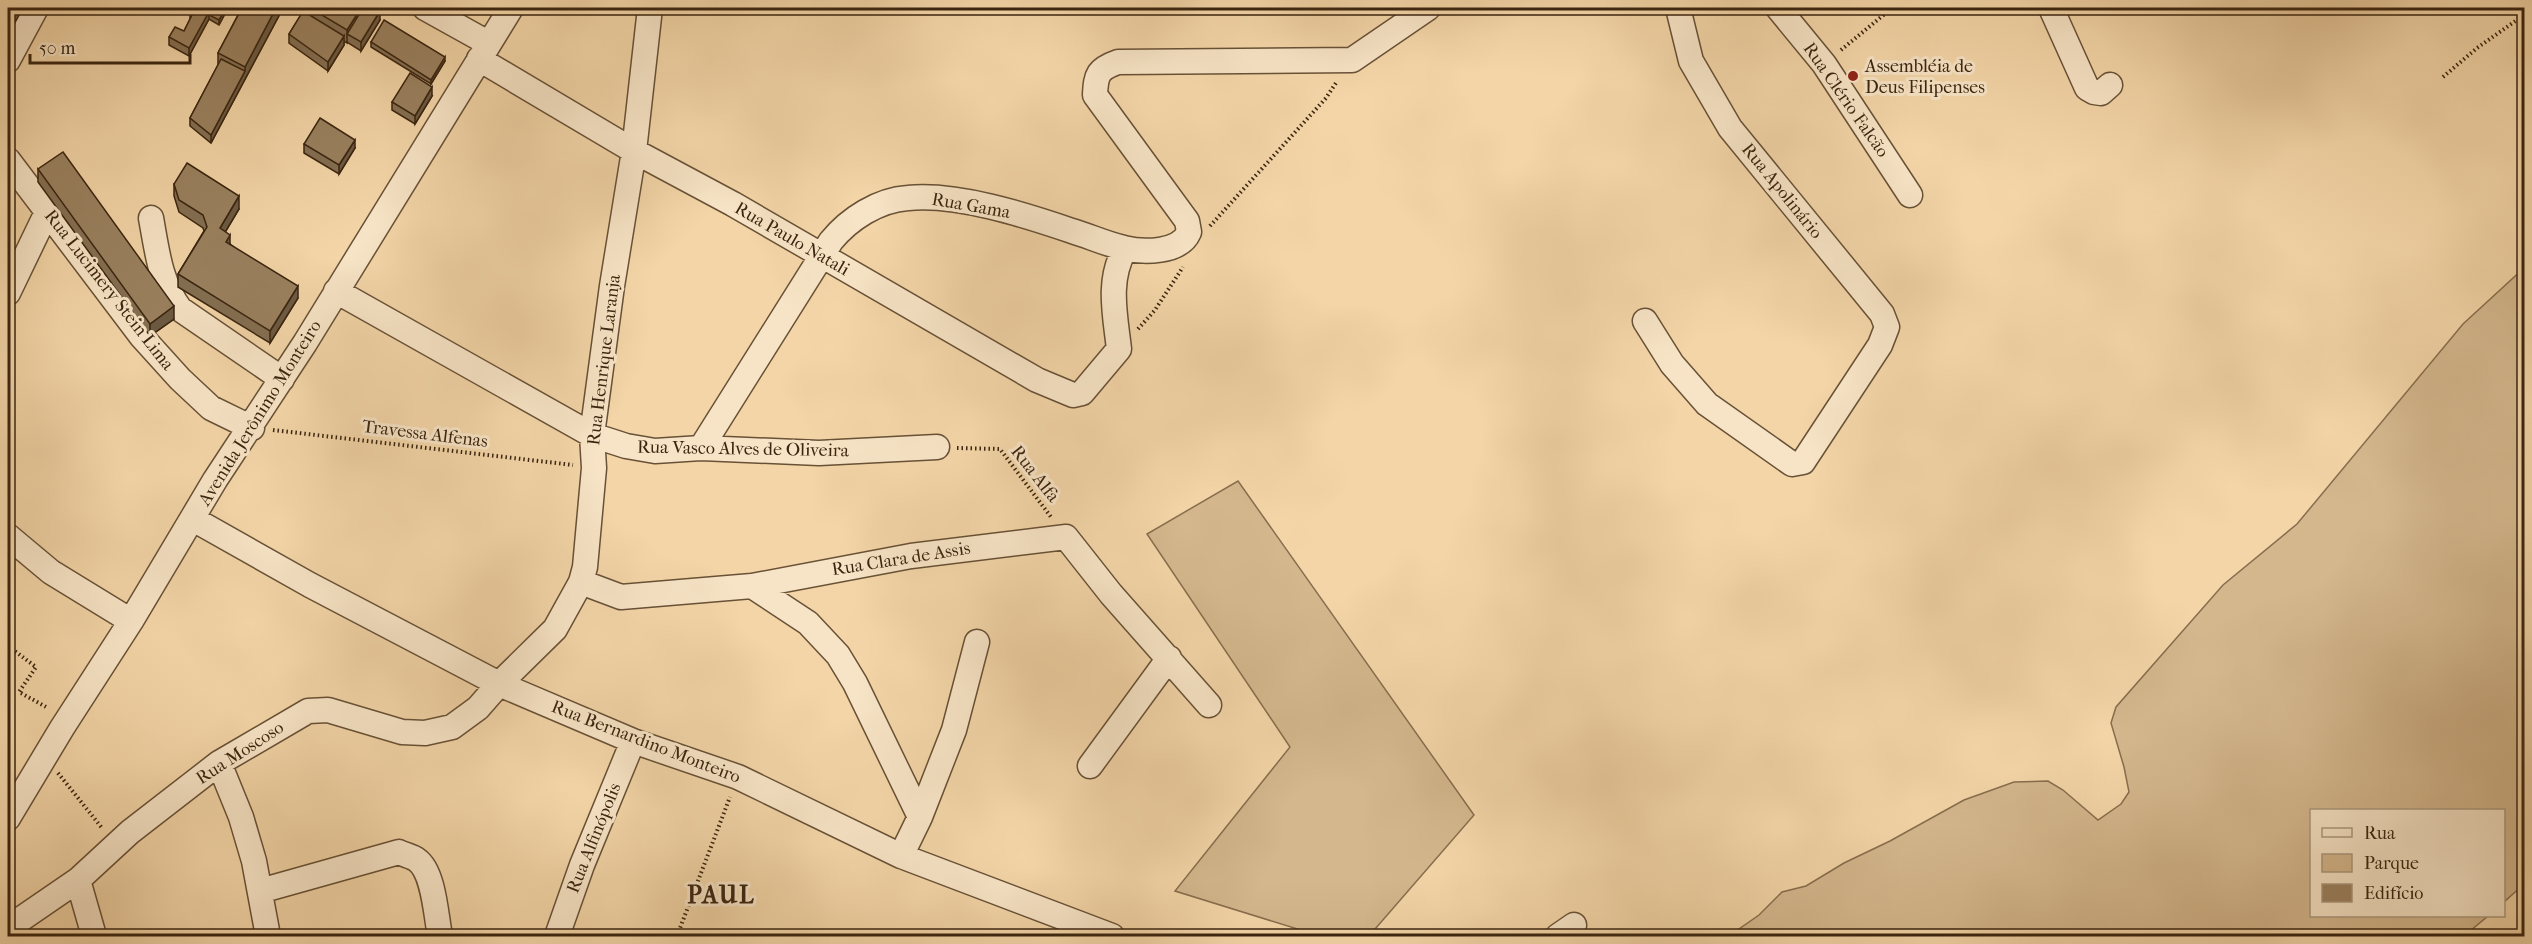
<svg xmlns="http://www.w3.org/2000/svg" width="2532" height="944" font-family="'IM FELL French Canon',serif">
	<rect width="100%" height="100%" fill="#f3d5a7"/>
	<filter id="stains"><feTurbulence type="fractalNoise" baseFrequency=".00333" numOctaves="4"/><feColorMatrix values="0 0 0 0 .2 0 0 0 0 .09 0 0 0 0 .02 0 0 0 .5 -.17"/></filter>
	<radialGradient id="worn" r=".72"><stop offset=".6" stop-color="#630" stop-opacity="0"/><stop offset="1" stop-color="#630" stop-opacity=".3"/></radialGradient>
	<!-- green -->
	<path fill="#d4b78d" stroke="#876e4e" stroke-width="1.5" d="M2524,268V884L2504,902V810H2312V916H2488L2464,936H1723L1733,933L1759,915L1782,892L1806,886L1844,863L1890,841L1964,800L2014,782L2048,781L2063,790L2098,820L2121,804L2129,792L2124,767L2111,723L2116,707L2223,585L2297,524L2463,324Z
		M1238,481L1474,815L1369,936H1320L1175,891L1290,747L1147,534Z"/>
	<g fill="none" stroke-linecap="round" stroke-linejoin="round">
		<!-- minor casing -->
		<g stroke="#685136" stroke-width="27">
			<path id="minor" d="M425,8L488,43
				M1778,8L1824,64L1910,195
				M2051,8L2087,88L2094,92L2101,93L2110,85
				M479,59L634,151L733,204L1037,380L1073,395L1082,393L1119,349C1115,314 1107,280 1125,249
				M8,60L36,8
				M8,160L142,337L180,379L211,408L252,428
				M151,218C157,251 160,282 180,309L282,379
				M336,291L592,435L626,446L655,451L701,448L819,453L937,447
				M8,293L47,212
				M1645,321L1672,364L1707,404L1792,464L1803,462L1880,345L1887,327L1882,314L1730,128L1691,61L1678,8
				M701,448L831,241C849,219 878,200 908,198C957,193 1025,215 1072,231C1089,236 1106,244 1124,248C1143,253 1180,253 1189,232L1187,221L1095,95C1096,74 1098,69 1118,62L1352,60L1428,8
				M193,519L310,585L499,684L633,741L738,777L901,856L1112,936
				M8,536L51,572L131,621
				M581,582L621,597L752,586L911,556L1066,537L1111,594L1209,705
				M752,586L808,623L838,655L855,683L920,817
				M219,763L241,817L254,861L268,936
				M1090,766L1169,658
				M8,818L62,728L131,621L215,480L305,343L511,8
				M901,856L920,817L954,730L977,642
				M78,880L94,936
				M260,891L399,852C404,855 412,856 417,860C434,872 436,916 440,936
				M8,928L78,880L130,832L219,763L308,711L328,710L402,732L425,733L452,727L478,708L499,684L555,629L581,582L585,567L594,468L592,435L612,286L634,151L650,8
				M557,936L582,865L633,741
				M1558,936L1574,925"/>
		</g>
		<!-- path -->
		<path stroke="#3a2510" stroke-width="4" stroke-dasharray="1.5 3" stroke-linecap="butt" d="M1841,50L1892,8
			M2443,77L2477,48L2524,15
			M1210,226L1326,98L1336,83
			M1138,329L1155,310L1183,267
			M273,430L573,465
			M957,448L1000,449L1051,517
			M8,646L36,667L19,692L48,708
			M58,773L102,828
			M677,936L730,797"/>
		<!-- minor -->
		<use href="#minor" stroke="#f7e4c6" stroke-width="24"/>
	</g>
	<!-- wall -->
	<path fill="#846f52" stroke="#3a2510" stroke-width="1.5" d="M192,8H228L219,25L209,19L189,56L169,45V37L184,31L190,19V11Z
		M240,8H282V10L211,143L190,126V118L218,65V53L240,11Z
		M292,8H375L380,20L361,51L347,42V43L344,41V45L328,71L289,43V34L301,15L292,9Z
		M371,42L445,61L431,84L371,47Z
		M432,96L415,124L392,110V102Z
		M304,144L355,148L339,174L304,153Z
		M38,169L174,319L150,336L38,182Z
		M174,184L239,209L225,232L230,244L298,298L270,343L178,287V274L204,231L203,228L179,212L174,196Z"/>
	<!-- shaded-wall -->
	<path fill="#6c5a42" stroke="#3a2510" stroke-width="1.5" d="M14,8H23L8,35V19Z
		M211,8H215L209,15V19L189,56V48Z
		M226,8H228L219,25V20Z
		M276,8H282V10L211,143V135L245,71V67Z
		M361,8H365L347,34V43V30Z
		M380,11V20L361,51V42Z
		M344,36V45L328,71V62Z
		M445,57V61L431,84V80Z
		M432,87V96L415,124V116Z
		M355,140V148L339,174V165Z
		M239,196V209L220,241V228Z
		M230,235V247L226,242Z
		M298,286V298L270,343V331Z
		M174,306V319L150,336V324Z"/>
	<!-- building -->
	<path fill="#9a815f" stroke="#3a2510" stroke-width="1.5" d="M8,8H14L8,19Z
		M192,8H211L189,48L169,37L175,27L184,31L193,13L190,11Z
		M213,8H226L219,20L209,15Z
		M242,8H276L245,67L218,53Z
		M310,8H361L347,30Z
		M363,8H375L380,11L361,42L347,34Z
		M303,11L344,36L328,62L289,34Z
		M384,20L445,57L431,80L371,42Z
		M221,59L245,71L211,135L190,118Z
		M410,73L432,87L415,116L392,102Z
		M320,118L355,140L339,165L304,144Z
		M63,152L174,306L150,324L38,169Z
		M187,163L239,196L220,228L230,235L226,242L298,286L270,331L178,274L207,227L203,215L179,200L174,184Z"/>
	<!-- markers -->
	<circle fill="#8f2418" stroke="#f7e4c6" stroke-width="2" cx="1853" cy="76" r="6"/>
	<g text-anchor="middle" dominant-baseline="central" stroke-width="6" stroke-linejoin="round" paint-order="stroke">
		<!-- poi labels -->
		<g font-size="18" fill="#3a2510" stroke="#f7e4c6" text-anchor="start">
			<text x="1865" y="66">Assembléia de<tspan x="1865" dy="21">Deus Filipenses</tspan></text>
		</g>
		<!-- street labels -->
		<g font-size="18" fill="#3a2510" stroke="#f7e4c6">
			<text transform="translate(1846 100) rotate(55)">Rua Clério Falcão</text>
			<text transform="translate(1782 191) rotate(51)">Rua Apolinário</text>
			<text transform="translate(971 206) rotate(10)">Rua Gama</text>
			<text transform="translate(792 239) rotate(30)">Rua Paulo Natali</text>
			<text transform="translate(109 290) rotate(52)">Rua Lucimery Stein Lima</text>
			<text transform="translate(604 360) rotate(-83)">Rua Henrique Laranja</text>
			<text transform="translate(260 413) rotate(-58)">Avenida Jerônimo Monteiro</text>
			<text transform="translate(425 434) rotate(7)">Travessa Alfenas</text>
			<text transform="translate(743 449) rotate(1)">Rua Vasco Alves de Oliveira</text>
			<text transform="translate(1035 474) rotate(52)">Rua Alfa</text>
			<text transform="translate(901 559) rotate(-9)">Rua Clara de Assis</text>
			<text transform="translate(646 742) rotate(21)">Rua Bernardino Monteiro</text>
			<text transform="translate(240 753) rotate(-33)">Rua Moscoso</text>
			<text transform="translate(594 838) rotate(-68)">Rua Alfinópolis</text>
		</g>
		<!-- district labels -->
		<g font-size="24" font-weight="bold" letter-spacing="1.5" fill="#3a2510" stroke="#f7e4c6">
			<text x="721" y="895">PAUL</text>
		</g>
	</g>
	<!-- margin -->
	<rect width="2532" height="944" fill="none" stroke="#f3d5a7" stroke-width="30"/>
	<rect x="9" y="9" width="2514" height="926" fill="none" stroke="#3a2510" stroke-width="3"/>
	<rect x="15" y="15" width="2502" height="914" fill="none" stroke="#3a2510" stroke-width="1.5"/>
	<!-- legend -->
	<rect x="2310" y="809" width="195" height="108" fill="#f7e4c6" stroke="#ab987d" stroke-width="1.5"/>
	<rect x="2322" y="828" width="30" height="9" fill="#f7e4c6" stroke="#ab987d" stroke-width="1.5"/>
	<text x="2364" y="839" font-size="18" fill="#3a2510">Rua</text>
	<rect x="2322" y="854" width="30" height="18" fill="#d4b78d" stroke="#ab987d" stroke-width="1.5"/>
	<text x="2364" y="869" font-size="18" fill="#3a2510">Parque</text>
	<rect x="2322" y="884" width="30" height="18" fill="#9a815f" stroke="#ab987d" stroke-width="1.5"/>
	<text x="2364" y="899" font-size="18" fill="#3a2510">Edifício</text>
	<!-- scale -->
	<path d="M30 54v9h160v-9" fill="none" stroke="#3a2510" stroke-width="3"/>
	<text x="39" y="54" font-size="18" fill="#3a2510" stroke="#f7e4c6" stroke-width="4.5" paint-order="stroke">50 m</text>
	<rect width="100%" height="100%" filter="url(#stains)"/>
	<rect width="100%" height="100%" fill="url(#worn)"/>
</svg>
